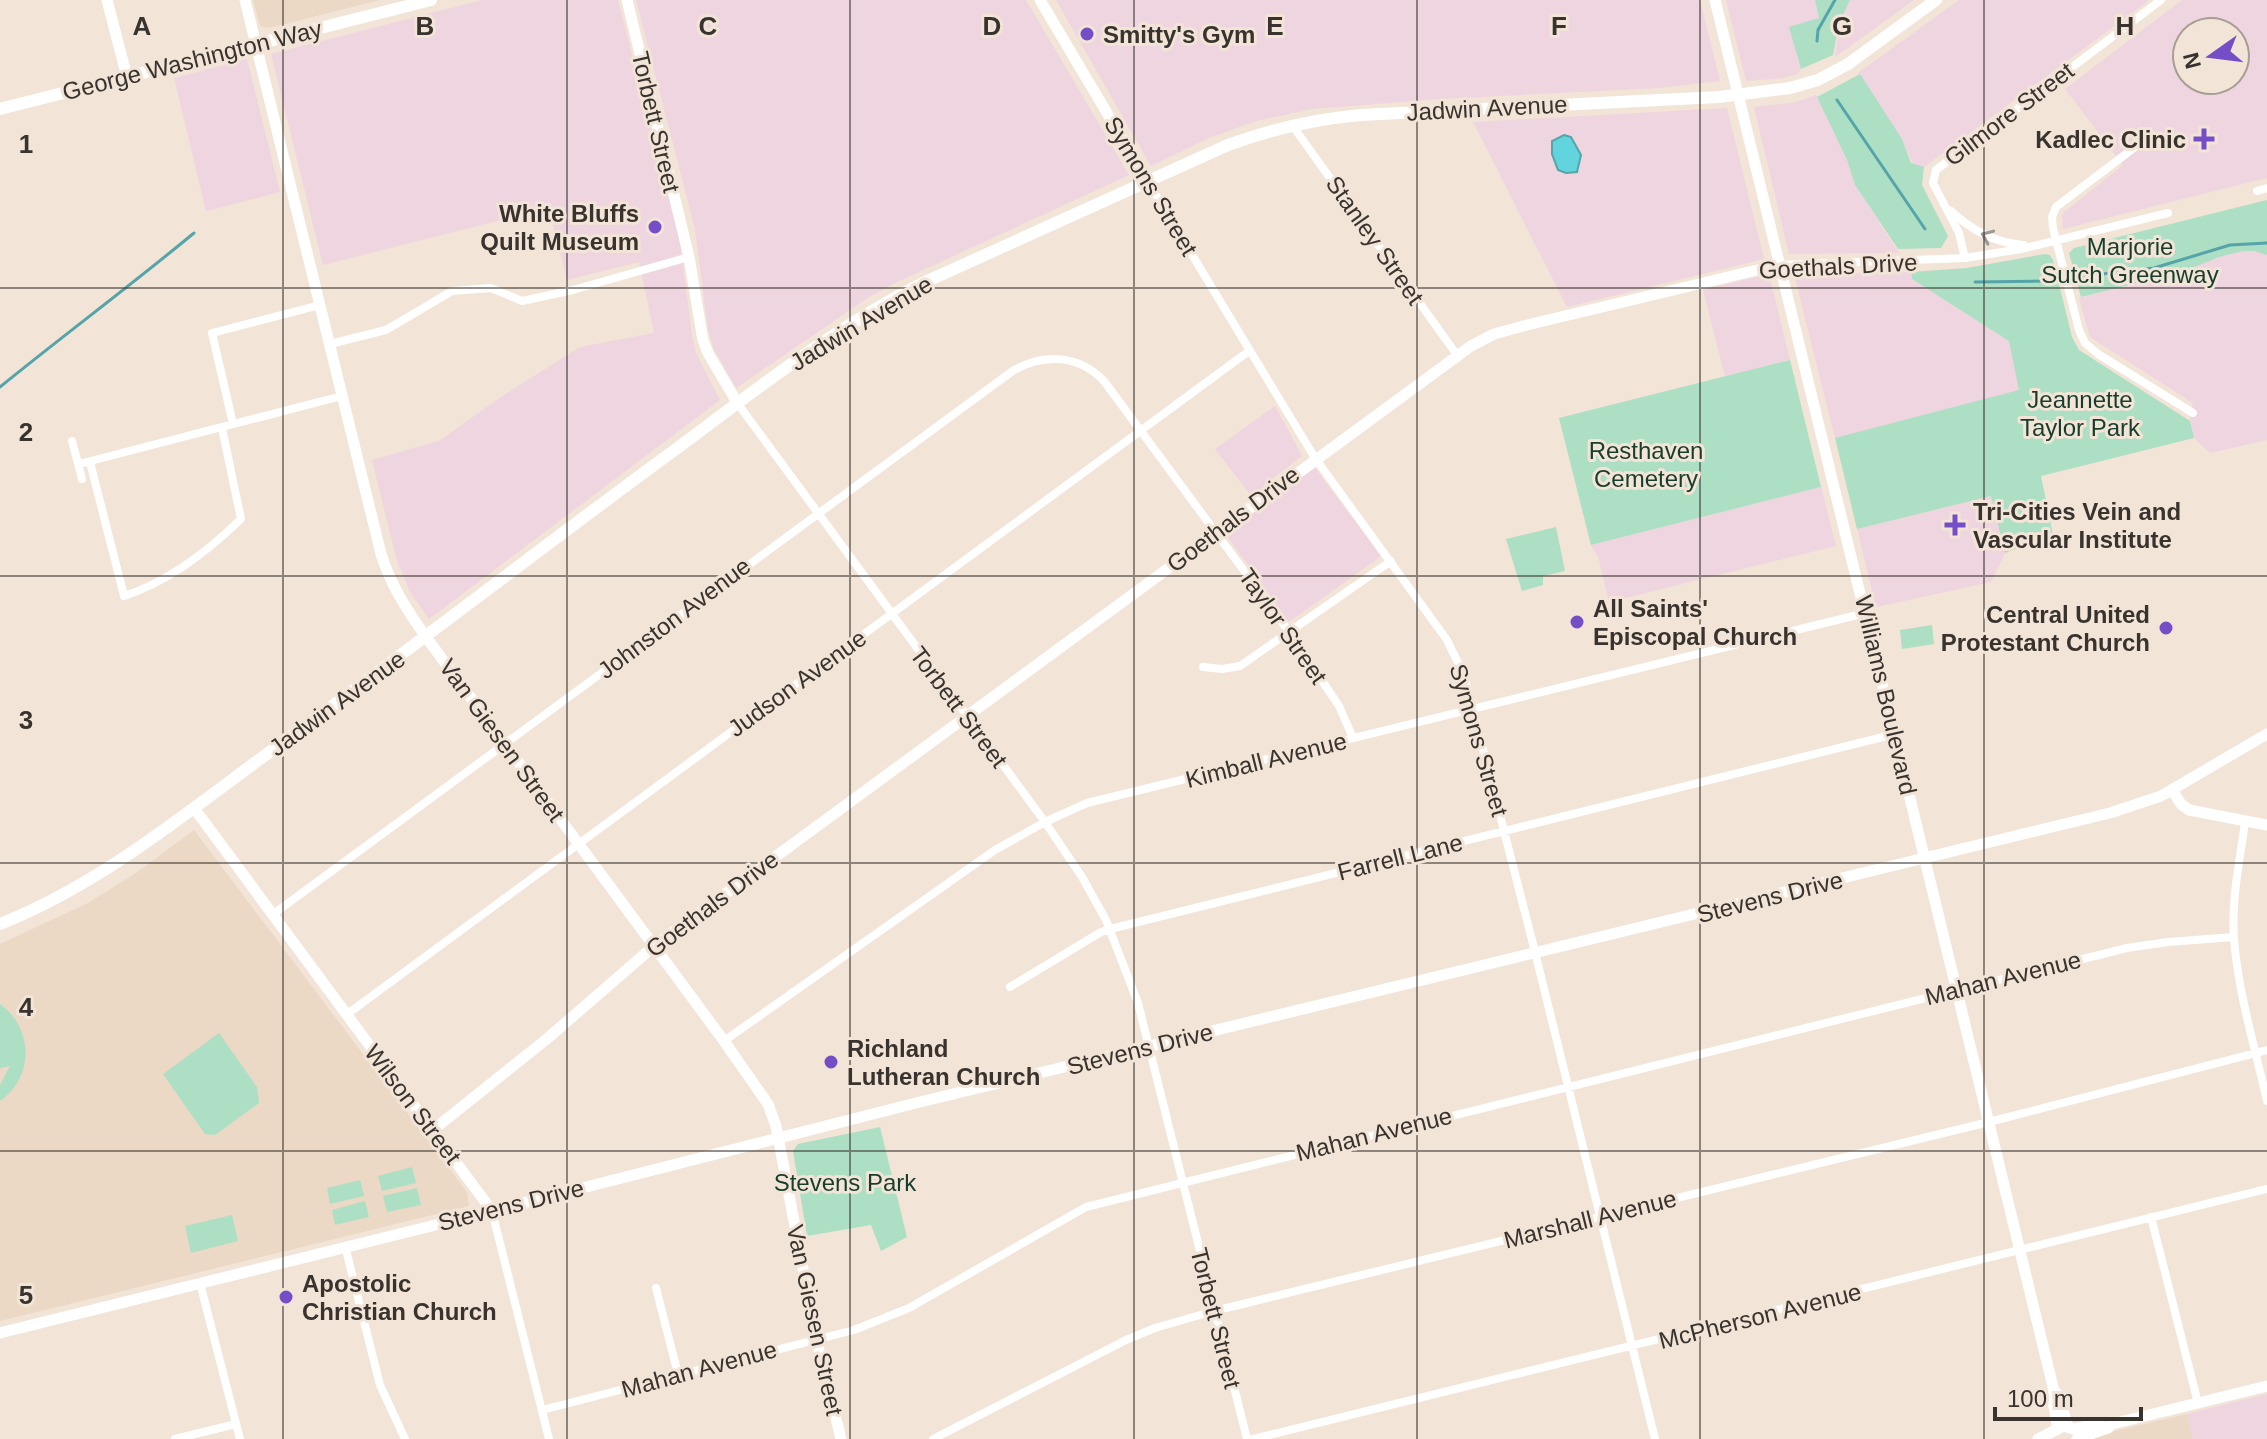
<svg xmlns="http://www.w3.org/2000/svg" width="2267" height="1439" font-family="Helvetica,sans-serif">
	<rect width="100%" height="100%" fill="#f2e4d7"/>
	<!-- commercial -->
	<path fill="#eed5df" fill-rule="evenodd" d="M482,0H618L680,243L692,335L696,353L720,400L429,619L410,592L397,561L372,460L439,441L501,397L580,347L654,333L639,262L567,280L549,208L323,265L271,54Z
		M636,0H1026L1129,175L897,282L866,299L736,388L714,349L708,330L695,229Z
		M1056,0H1700L1720,81L1659,88L1439,99L1312,109L1256,121L1209,138L1151,166Z
		M1726,0H1815L1819,18L1796,55L1801,69L1798,74L1783,78L1746,81Z
		M1850,0H1914L1835,57L1839,24Z
		M1959,0H2147L2148,1L1924,167L1914,166L1902,139L1858,73Z
		M2182,0H2267V178L2063,229L2062,214L2123,165L2065,89ZM2187,32H2235V80H2187Z
		M247,59L280,192L206,211L174,78Z
		M1816,95L1847,160L1855,185L1899,253L1789,254L1754,107L1796,102Z
		M1727,108L1764,259L1567,307L1473,122Z
		M2243,251H2254L2267,255V440L2210,453L2194,438L2190,421L2193,403L2090,337L2079,298L2182,272L2219,257Z
		M1911,272L1912,279L2010,341L2020,391L1835,438L1794,274Z
		M1769,274L1790,360L1725,377L1703,290Z
		M1275,406L1302,456L1264,485L1263,491L1252,497L1215,449Z
		M1315,468L1381,556L1289,622L1225,533Z
		M1821,487L1836,546L1609,602L1598,557L1591,545Z
		M1991,496L2005,553L1991,582L1876,607L1857,529Z
		M2267,1394V1439H2192L2187,1414Z"/>
	<!-- built -->
	<path fill="#ebd8c5" d="M253,0H380L269,28L260,26Z
		M194,830L467,1192L469,1206L0,1321V944L88,903L136,873Z
		M2187,1414L2192,1439H2079L2102,1434Z"/>
	<!-- green -->
	<path fill="#acdfc4" d="M1815,0H1850L1839,24L1833,55L1801,69L1789,27L1819,18Z
		M1860,74L1902,139L1911,163L1924,167L1922,185L1948,236L1941,248L1898,249L1855,185L1847,160L1817,97Z
		M2267,200V255L2254,251H2243L2219,257L2182,272L2081,297L2069,253L2074,248Z
		M2045,254L2050,255L2053,260L2072,337L2079,350L2190,421L2194,438L2041,476L2053,535L2005,553L1991,496L1857,529L1835,438L2019,390L2009,341L1912,279L1911,272L1967,268Z
		M1790,360L1821,487L1591,545L1559,418Z
		M1556,527L1565,571L1543,576V585L1522,591L1506,539Z
		M1932,625L1934,644L1902,649L1900,630Z
		M0,1004C34,1029 34,1077 0,1101V1085L10,1066L0,1068Z
		M219,1033L257,1087L259,1103L215,1135L205,1134L163,1074Z
		M880,1127L907,1237L881,1251L871,1225L807,1236L793,1151L798,1144Z
		M412,1167L416,1183L382,1191L378,1176Z
		M360,1180L364,1196L330,1204L327,1188Z
		M417,1188L421,1205L387,1212L383,1196Z
		M365,1201L369,1217L335,1225L332,1210Z
		M232,1215L238,1241L191,1253L185,1226Z"/>
	<!-- water -->
	<path fill="#62d4de" stroke="#55a4a9" stroke-width="2" d="M1564,135L1571,137L1581,155L1577,172L1566,173L1558,170L1552,154V141Z"/>
	<g fill="none" stroke-linecap="round" stroke-linejoin="round">
		<!-- stream -->
		<path stroke="#55a4a9" stroke-width="3" d="M1817,41L1818,30L1835,0
			M1837,100L1925,229
			M2085,276L2154,268L2230,245L2267,243
			M1975,282L2046,281
			M0,387C64,335 130,286 194,233"/>
		<!-- street -->
		<path stroke="#fff" stroke-width="8" d="M1292,125L1457,355
			M2139,144L2056,207L2052,217L2053,228L2079,330L2085,343L2098,354L2193,413
			M1148,182L1315,458L1447,640L1464,675L1533,944L1655,1439
			M2257,191L2267,188
			M1951,211C1972,231 1995,243 2024,245
			M1965,258L1959,233L1933,183L1936,170L2161,0
			M1778,265L1965,258L2021,249L2168,213
			M330,344L386,330L452,291L491,288L522,301L573,290L689,257
			M738,404L1045,822L1082,877L1106,920L1138,1003L1247,1439
			M233,424L212,333L320,305
			M72,441L82,479
			M90,462L124,596C168,582 208,551 241,519L222,428
			M79,464L342,396
			M1203,667L1222,669L1240,666L1391,561
			M2245,822C2240,860 2231,900 2234,938C2238,993 2255,1047 2267,1101
			M272,915L1014,370C1045,353 1079,355 1104,381L1290,633L1339,706L1353,738
			M1010,987L1101,932L1110,929L1895,734
			M346,1015L1249,351
			M724,1041L995,850L1045,822L1087,803L1866,613
			M492,1211L549,1439
			M2151,1217L2198,1403
			M345,1246L380,1385L405,1439
			M200,1283L240,1439
			M656,1288L678,1374
			M542,1410L854,1330L909,1308L1086,1207L2127,948L2168,942L2234,937
			M175,1439L236,1424
			M933,1439L1126,1340L1155,1328L1214,1311L1989,1122L2267,1050
			M1253,1439L2267,1189"/>
		<!-- secondary -->
		<path stroke="#fff" stroke-width="11" d="M107,0L127,77
			M245,0L381,554C391,586 407,610 426,637L724,1041L768,1104L776,1126L816,1338L841,1439
			M627,0L689,257L703,340L708,353L738,404
			M1040,0L1148,182
			M1715,0C1828,464 1942,927 2054,1391L2058,1395L2068,1426
			M2172,790L2181,804L2189,810L2267,825
			M194,808L492,1211
			M433,1130L548,1038L654,946L1471,346L1494,334L1527,325L1778,265
			M0,1333L492,1211L916,1103L2110,813L2161,796L2267,734
			M2052,1396L2058,1429
			M2038,1439L2064,1426L2073,1429L2100,1423
			M2077,1439L2108,1428L2112,1424L2267,1386"/>
		<!-- primary -->
		<path stroke="#fff" stroke-width="12" d="M0,109L431,0
			M0,924C96,886 177,820 260,759C399,658 534,553 672,452C753,392 833,328 923,283L1228,145C1272,129 1315,119 1361,115L1719,97L1790,88L1818,80L1848,64L1936,0"/>
	</g>
	<!-- one-way arrows -->
	<defs><path id="oneway-chevron" d="M-2-3.5L2.5 0L-2 3.5" fill="none" stroke-width="1.6" stroke-linecap="round" stroke-linejoin="round" transform="scale(2)"/></defs>
	<use stroke="#9c9996" href="#oneway-chevron" transform="translate(1987 236) rotate(-156)"/>
	<!-- grid -->
	<path fill="none" stroke="#38332e" stroke-width="2" stroke-opacity="0.55" d="M283,0V1439M567,0V1439M850,0V1439M1134,0V1439M1417,0V1439M1700,0V1439M1984,0V1439M0,288H2267M0,576H2267M0,863H2267M0,1151H2267"/>
	<!-- markers -->
	<g fill="#754ec7" stroke="#f2e4d7" stroke-width="3">
		<circle cx="1087" cy="34" r="8"/>
		<path d="M2200 127h8v8h8v8h-8v8h-8v-8h-8v-8h8z"/>
		<circle cx="655" cy="227" r="8"/>
		<path d="M1951 513h8v8h8v8h-8v8h-8v-8h-8v-8h8z"/>
		<circle cx="1577" cy="622" r="8"/>
		<circle cx="2166" cy="628" r="8"/>
		<circle cx="831" cy="1062" r="8"/>
		<circle cx="286" cy="1297" r="8"/>
	</g>
	<g text-anchor="middle" dominant-baseline="central" stroke-width="6" stroke-linejoin="round" paint-order="stroke">
		<!-- poi labels -->
		<g font-size="24" font-weight="bold" fill="#38332e" stroke="#f2e4d7" text-anchor="start">
			<text x="1103" y="34">Smitty's Gym</text>
			<text x="2186" y="139" text-anchor="end">Kadlec Clinic</text>
			<text x="639" y="213" text-anchor="end">White Bluffs<tspan x="639" dy="28">Quilt Museum</tspan></text>
			<text x="1973" y="511">Tri-Cities Vein and<tspan x="1973" dy="28">Vascular Institute</tspan></text>
			<text x="1593" y="608">All Saints'<tspan x="1593" dy="28">Episcopal Church</tspan></text>
			<text x="2150" y="614" text-anchor="end">Central United<tspan x="2150" dy="28">Protestant Church</tspan></text>
			<text x="847" y="1048">Richland<tspan x="847" dy="28">Lutheran Church</tspan></text>
			<text x="302" y="1283">Apostolic<tspan x="302" dy="28">Christian Church</tspan></text>
		</g>
		<!-- street labels -->
		<g font-size="24" fill="#38332e" stroke="#f2e4d7">
			<text transform="translate(192 60) rotate(-14)">George Washington Way</text>
			<text transform="translate(1487 108) rotate(-3)">Jadwin Avenue</text>
			<text transform="translate(2009 114) rotate(-37)">Gilmore Street</text>
			<text transform="translate(656 122) rotate(77)">Torbett Street</text>
			<text transform="translate(1151 186) rotate(59)">Symons Street</text>
			<text transform="translate(1375 240) rotate(55)">Stanley Street</text>
			<text transform="translate(1838 266) rotate(-3)">Goethals Drive</text>
			<text transform="translate(861 323) rotate(-31)">Jadwin Avenue</text>
			<text transform="translate(1233 519) rotate(-37)">Goethals Drive</text>
			<text transform="translate(674 618) rotate(-37)">Johnston Avenue</text>
			<text transform="translate(1283 626) rotate(55)">Taylor Street</text>
			<text transform="translate(797 683) rotate(-36)">Judson Avenue</text>
			<text transform="translate(1886 695) rotate(77)">Williams Boulevard</text>
			<text transform="translate(337 703) rotate(-36)">Jadwin Avenue</text>
			<text transform="translate(959 707) rotate(53)">Torbett Street</text>
			<text transform="translate(502 740) rotate(54)">Van Giesen Street</text>
			<text transform="translate(1479 740) rotate(74)">Symons Street</text>
			<text transform="translate(1266 760) rotate(-14)">Kimball Avenue</text>
			<text transform="translate(1400 857) rotate(-14)">Farrell Lane</text>
			<text transform="translate(1770 897) rotate(-14)">Stevens Drive</text>
			<text transform="translate(712 904) rotate(-37)">Goethals Drive</text>
			<text transform="translate(2003 978) rotate(-14)">Mahan Avenue</text>
			<text transform="translate(1140 1049) rotate(-14)">Stevens Drive</text>
			<text transform="translate(413 1104) rotate(53)">Wilson Street</text>
			<text transform="translate(1374 1134) rotate(-14)">Mahan Avenue</text>
			<text transform="translate(511 1205) rotate(-14)">Stevens Drive</text>
			<text transform="translate(1590 1219) rotate(-14)">Marshall Avenue</text>
			<text transform="translate(1760 1316) rotate(-14)">McPherson Avenue</text>
			<text transform="translate(1216 1318) rotate(76)">Torbett Street</text>
			<text transform="translate(815 1320) rotate(78)">Van Giesen Street</text>
			<text transform="translate(699 1369) rotate(-15)">Mahan Avenue</text>
		</g>
		<!-- park labels -->
		<g font-size="24" fill="#173d2c" stroke="#f2e4d7">
			<text x="2130" y="246">Marjorie<tspan x="2130" dy="28">Sutch Greenway</tspan></text>
			<text x="2080" y="399">Jeannette<tspan x="2080" dy="28">Taylor Park</tspan></text>
			<text x="1646" y="450">Resthaven<tspan x="1646" dy="28">Cemetery</tspan></text>
			<text x="845" y="1182">Stevens Park</text>
		</g>
	</g>
	<g font-size="26" text-anchor="middle" font-weight="bold" fill="#38332e" stroke="#f2e4d7" stroke-width="6" stroke-linejoin="round" paint-order="stroke">
		<text x="142" y="35">A</text>
		<text x="425" y="35">B</text>
		<text x="708" y="35">C</text>
		<text x="992" y="35">D</text>
		<text x="1275" y="35">E</text>
		<text x="1559" y="35">F</text>
		<text x="1842" y="35">G</text>
		<text x="2125" y="35">H</text>
		<text x="26" y="153">1</text>
		<text x="26" y="441">2</text>
		<text x="26" y="729">3</text>
		<text x="26" y="1016">4</text>
		<text x="26" y="1304">5</text>
	</g>
	<!-- north arrow -->
	<g transform="translate(2211 56) rotate(256)"><circle r="38" fill="#f2e4d7" stroke="#a89d93" stroke-width="2"/>
	<path d="M0-6L14 30L0 20L-14 30Z" fill="#754ec7"/>
	<text y="-12" font-size="22" font-weight="bold" text-anchor="middle" fill="#38332e">N</text>
	</g>
	<!-- scale -->
	<path d="M1995 1407v12h146v-12" fill="none" stroke="#38332e" stroke-width="4"/>
	<text x="2007" y="1407" font-size="24" fill="#38332e" stroke="#f2e4d7" stroke-width="6" paint-order="stroke">100 m</text>
</svg>
